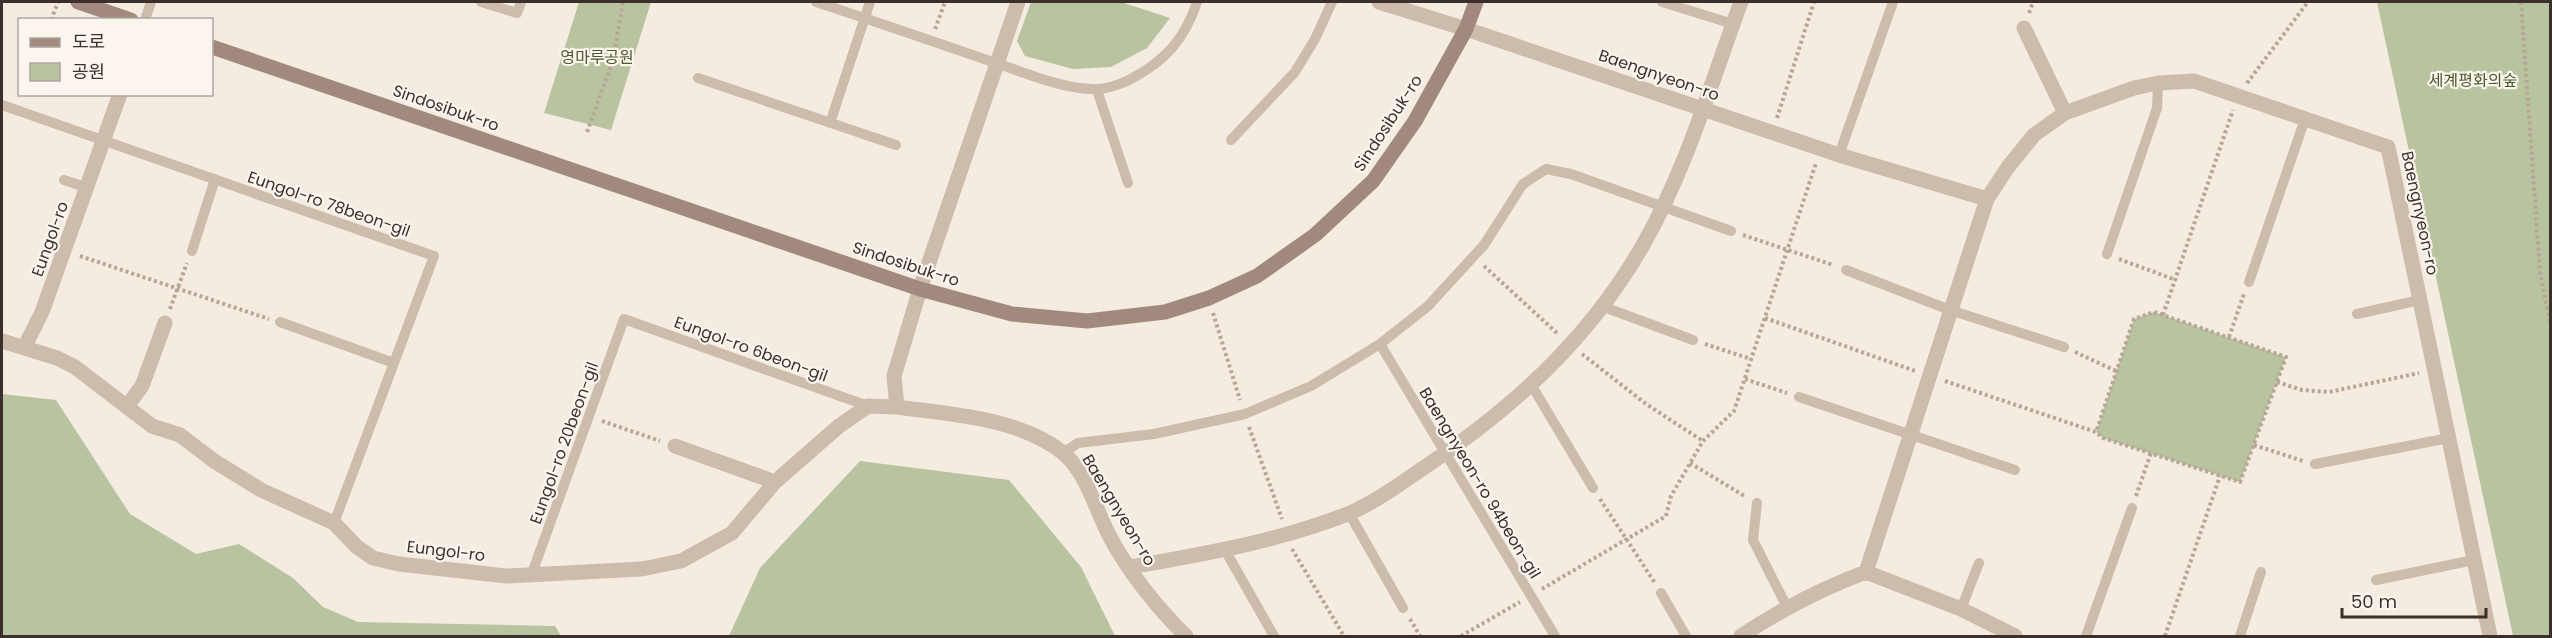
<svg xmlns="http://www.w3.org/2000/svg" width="2552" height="638" font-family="Poppins,'Noto Sans KR',sans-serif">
	<rect width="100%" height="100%" fill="#f4ebe1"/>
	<!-- green -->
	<path fill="#b8c4a0" d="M579,2H651L611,130L544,113Z
		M1031,2H1121L1170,18L1147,48L1111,67L1073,69L1025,56L1017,41Z
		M2377,2H2550V636H2513Z
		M2154,312L2286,357L2240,482L2103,438L2096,432L2134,319Z
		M2,394L56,400L130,514L196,554L239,544L293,578L323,607L358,622L555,626L561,636H2Z
		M860,461L1009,480L1081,567L1115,636H729L760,568Z"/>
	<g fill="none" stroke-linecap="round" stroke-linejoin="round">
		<!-- path -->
		<path stroke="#b9a596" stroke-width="4" stroke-dasharray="3 3" stroke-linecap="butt" d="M2521,2L2540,273L2550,322
			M2029,13L2033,2
			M51,20L58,2
			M935,29L945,2
			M2247,83L2308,2
			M1777,118L1814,2
			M587,132L613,60L623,2
			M1743,235L1833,265
			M80,256L269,319
			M2119,259L2176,280
			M1484,266L1558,334
			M170,309L187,263
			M1213,313L1240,400
			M2163,315L2233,110
			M1765,318L1915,371
			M2229,337L2244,294
			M1705,344L1751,359
			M2075,352L2116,371
			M1582,354L1646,404L1703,441
			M1745,379L1787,393
			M1945,381L2096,432L2103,438L2240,482L2286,357L2154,312L2134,319L2096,432
			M2277,382L2302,390L2329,392L2419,373
			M602,421L660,441
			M1249,427L1282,519
			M2254,445L2303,461
			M1690,463L1746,497
			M2136,496L2151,453
			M1600,499L1655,583
			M1292,549L1344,636
			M1542,589L1666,516L1671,496L1703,441L1734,411L1816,163
			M1410,619L1420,636
			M1461,636L1520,602
			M2165,636L2220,476"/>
		<!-- lane -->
		<path stroke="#cdbbac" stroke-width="10" d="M481,2L517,13L521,2
			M816,2C874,21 932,41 990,61C1021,71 1063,90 1096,89C1107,89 1121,84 1131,79C1165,61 1185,39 1197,2
			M1662,2L1733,24
			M145,20L151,2
			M698,78L896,145
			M1097,90L1128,183
			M2,105L434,256L334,523
			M830,123L870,2
			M1231,140L1295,72L1315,39L1332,2
			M1839,155L1893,2
			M64,180L88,188
			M192,251L215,179
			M2107,254L2157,108L2158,83
			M1846,270L1950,310L2064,347
			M2249,282L2305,119
			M1604,307L1693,340
			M2357,314L2420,300
			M280,322L394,363
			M1380,344L1555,636
			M1532,386L1593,488
			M1799,397L2015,470
			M1063,453L1078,443L1154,434L1245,414L1311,386L1380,344L1428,306L1484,245L1523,184L1546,169L1571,174L1731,231
			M2315,464L2449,438
			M1757,503L1753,540L1787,607
			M1349,513L1403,608
			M1225,550L1274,636
			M531,576L624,319L868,406
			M2376,580L2474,560
			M1661,593L1686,636
			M1961,609L1979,563
			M2086,636L2132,508
			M2240,636L2261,572"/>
		<!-- street -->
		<path stroke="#cdbbac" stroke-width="15" d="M1379,2L1466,29L1839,155L1987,199L2008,167L2034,135L2065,113L2134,88L2158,83L2194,81L2388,147L2490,636
			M2024,28L2065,113
			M2,341L57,358L75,367L152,426L180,435L214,461L261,490L334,523L357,547L373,558L399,564L506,576L642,569L681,561L732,533L775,482L839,426L868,406L897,407L894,376L920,289L1018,2
			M24,348L42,312L120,94
			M127,406L142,386L165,323
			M897,407C949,414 1019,418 1062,452C1086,471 1095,508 1109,535C1127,570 1158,609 1186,636
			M675,446L775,482
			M1130,567C1204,554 1280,541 1350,513C1375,502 1397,486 1419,471C1511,410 1588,341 1643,245C1687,168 1711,83 1741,2
			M1866,572L1987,199
			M1741,636C1782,609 1820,589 1866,572L1961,609L2015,636"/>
		<!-- secondary -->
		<path stroke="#a18a7d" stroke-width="15" d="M78,2L131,20
			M212,47L920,289L1012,314L1087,321L1165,312L1209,298L1257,276L1315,235L1373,181L1415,121L1466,29L1476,2"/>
	</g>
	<g text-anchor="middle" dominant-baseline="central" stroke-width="4.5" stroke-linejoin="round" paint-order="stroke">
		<!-- park labels -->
		<g font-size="16" fill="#4a5a2e" stroke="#fbf5ee">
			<text x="597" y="57">영마루공원</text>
			<text x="2473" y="80">세계평화의숲</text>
		</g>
		<!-- street labels -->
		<g font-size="16" fill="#3b302b" stroke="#fbf5ee">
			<text transform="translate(1659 75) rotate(19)">Baengnyeon-ro</text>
			<text transform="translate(446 108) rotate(19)">Sindosibuk-ro</text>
			<text transform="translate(1388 123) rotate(-57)">Sindosibuk-ro</text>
			<text transform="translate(329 204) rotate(19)">Eungol-ro 78beon-gil</text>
			<text transform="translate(2420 213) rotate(78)">Baengnyeon-ro</text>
			<text transform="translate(50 239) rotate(-70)">Eungol-ro</text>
			<text transform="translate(906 264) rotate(18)">Sindosibuk-ro</text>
			<text transform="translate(751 349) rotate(20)">Eungol-ro 6beon-gil</text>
			<text transform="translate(564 443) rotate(-70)">Eungol-ro 20beon-gil</text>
			<text transform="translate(1480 483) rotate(59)">Baengnyeon-ro 94beon-gil</text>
			<text transform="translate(1119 510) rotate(59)">Baengnyeon-ro</text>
			<text transform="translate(446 551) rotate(7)">Eungol-ro</text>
		</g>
	</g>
	<!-- border -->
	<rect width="2552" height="638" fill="none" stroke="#3b302b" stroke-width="6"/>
	<!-- legend -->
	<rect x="18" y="18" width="195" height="78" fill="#fbf5ee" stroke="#aea6a0" stroke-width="1.5"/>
	<rect x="30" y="38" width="30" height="9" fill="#a18a7d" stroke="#aea6a0" stroke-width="1.5"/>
	<text x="72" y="48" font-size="18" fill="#3b302b">도로</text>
	<rect x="30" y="63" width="30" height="18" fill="#b8c4a0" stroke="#aea6a0" stroke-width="1.5"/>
	<text x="72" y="78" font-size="18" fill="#3b302b">공원</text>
	<!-- scale -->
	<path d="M2342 608v9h144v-9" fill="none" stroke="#3b302b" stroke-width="3"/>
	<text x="2351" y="608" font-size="18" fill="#3b302b" stroke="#fbf5ee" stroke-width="4.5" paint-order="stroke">50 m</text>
</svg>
